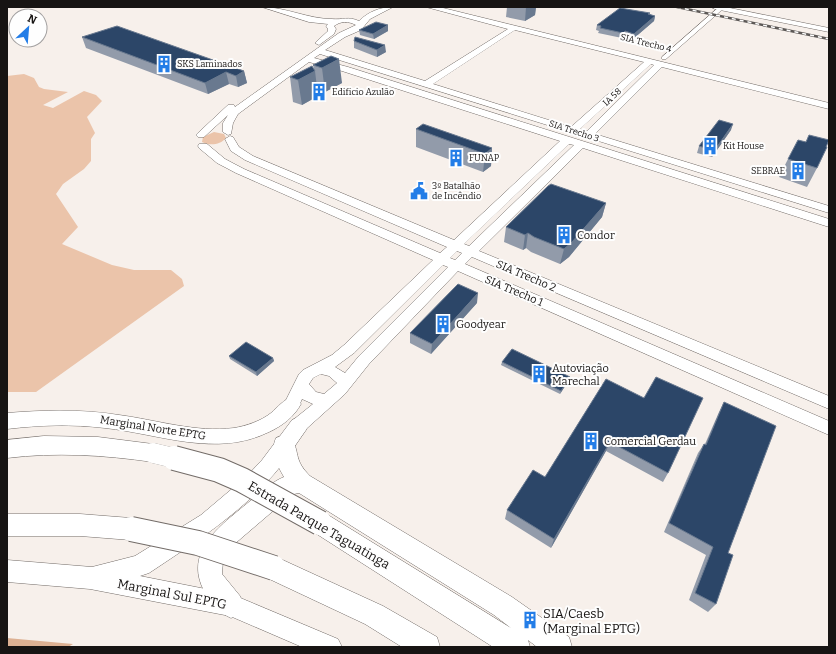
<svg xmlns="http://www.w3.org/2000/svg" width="836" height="654" font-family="Bitter,serif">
	<rect width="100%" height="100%" fill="#f7f0eb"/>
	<!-- green -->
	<path fill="#ebc4aa" d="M24,74L34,78L39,87L44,89L68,92L43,105L53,108L84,91L96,95L102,101L87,117L95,133L91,139V161L84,169L63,184L56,194L78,227L62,244L112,265L134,270H171L182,279L184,286L36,392H7V76Z
		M214,132L224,134L226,138C220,145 210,146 202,142L203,137Z"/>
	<!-- forest -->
	<path fill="#ddb193" d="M7,638L73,644L68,647H7Z"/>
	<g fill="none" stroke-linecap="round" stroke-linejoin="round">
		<!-- street casing -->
		<g stroke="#736c68" stroke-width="1">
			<path id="street" d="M719,7L724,8L666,59H662V57Z"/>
		</g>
		<!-- secondary casing -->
		<g stroke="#736c68" stroke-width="1">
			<path id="secondary" d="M262,7C286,7 308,19 332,19C343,20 348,16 359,21C368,12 380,7 393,7L370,19L361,30L345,37L325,50L425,81L508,29L426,7H439L829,103V109L662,67L595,134L829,206V213L320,54L314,58L348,67L829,219V227L583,148L479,251L829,396V409L472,257L465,264L829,421V435L458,271L369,364L345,394L305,430L299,432L293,430L291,425L293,420L313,404L302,399L298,408L292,410L286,408L284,404L299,374L303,370L332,355L344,345L433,260L236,173L217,163L199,148L198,146L199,144H207L225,159L244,169L440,253L447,247L245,160L231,151L225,139L230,136L233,137L239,147L253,156L454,240L560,141L342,71L309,62L238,114L233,123L231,134L228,135L223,132V123L228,115L204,137H198L196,135L198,133L228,105H234L235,107L339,33L356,25C348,21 341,21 334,26L336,29L334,34L319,45L315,43L328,31V29L326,26L328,24L309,22ZM515,30L644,62L571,127L433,84ZM651,64L654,65L587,131L580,129ZM569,144L574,145L469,246L464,244ZM457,251L462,253L455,260L450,258ZM443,265L448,267L359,356L345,373L335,367L354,353ZM321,374L329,376L337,383L324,394L316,392L309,384L313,378Z
				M711,7H725L829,28V32L715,9Z"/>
		</g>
		<!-- primary casing -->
		<g stroke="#736c68" stroke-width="1">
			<path id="primary" d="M292,397L298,399L301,404C294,417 282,426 269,432C216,458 160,434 105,428C72,424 40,425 7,429V413C44,410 82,409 119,415C157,420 196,433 234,428C246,426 261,421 271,413C278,407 283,400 292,397Z
				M299,417L306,420L308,425L306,430C296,444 286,460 275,473C240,514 194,543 149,573L140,576L231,594L338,639L342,647H302L230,616L90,589L7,582V560L92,567L135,556L201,515L246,477L262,460L292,420Z"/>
		</g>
		<!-- highway casing -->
		<g stroke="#736c68" stroke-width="1">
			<path id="highway" d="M284,435L292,438C300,455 294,460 310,476L512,597L569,637L572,647H537L528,640L530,647H493L312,531L308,523L312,515L320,512L328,515L511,628L494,615L299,493L294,494L287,499L231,547L223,561L222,574L240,596L244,605L240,614L231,618C220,613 213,606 207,596C180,553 220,526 249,502C260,494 271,482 284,477C277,465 270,451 276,438Z
				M44,436L98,437L153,444L161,446L164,453L161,460L153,462C104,455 56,452 7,458V440Z
				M7,514H80L131,518L139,521L143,529L139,537L131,540L80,536H7Z
				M274,556L383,606L437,637L440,647H402L365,624L265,577L262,568L265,559Z"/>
		</g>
		<!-- street -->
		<use href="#street" fill="#fff" fill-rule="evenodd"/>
		<!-- secondary -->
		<use href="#secondary" fill="#fff" fill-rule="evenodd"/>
		<!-- primary -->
		<use href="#primary" fill="#fff" fill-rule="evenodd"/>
		<!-- highway -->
		<use href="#highway" fill="#fff" fill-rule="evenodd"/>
		<!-- rail casing -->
		<g stroke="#5c5856" stroke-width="2.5">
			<path id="rail" d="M677,7L829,39"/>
		</g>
		<!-- rail -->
		<use href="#rail" stroke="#fefefe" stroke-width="1.5" stroke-dasharray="4" stroke-linecap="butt"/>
		<!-- highway-bridge-far1 casing -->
		<g stroke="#736c68" stroke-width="20" stroke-linecap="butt">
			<path id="highway-bridge-far1" d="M153,453L178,459"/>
		</g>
		<!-- highway-bridge casing -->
		<g stroke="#736c68" stroke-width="26" stroke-linecap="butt">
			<path id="highway-bridge" d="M174,458L219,470L242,480L320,523
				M131,529L198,543L274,568"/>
		</g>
		<!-- highway-bridge-far1 -->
		<use href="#highway-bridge-far1" stroke="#fff" stroke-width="20"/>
		<!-- highway-bridge -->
		<use href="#highway-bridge" stroke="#fff" stroke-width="24"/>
	</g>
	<!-- wall -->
	<path fill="#929baa" d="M507,7H536L535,15L525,21L506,17Z
		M649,14L655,16L654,21L633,39L623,37L622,38L598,33L599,31L596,30L597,25Z
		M388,25V31L374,39L360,35L359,30Z
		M82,37L244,71L247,83L238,87L229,84L208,94L86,48Z
		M354,41L386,52L377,57L354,48Z
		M331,56L342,83L325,92L317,90L318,96L302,105L293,102L290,77L314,69L313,65Z
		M416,129L492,148L491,166L483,172L416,147Z
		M731,130L712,157L697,153L699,146Z
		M788,159L817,168L807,187L779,177Z
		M606,203L602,217L569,257L560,264L531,252L526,248L523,250L504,242L506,227Z
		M477,303L431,354L410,343V333Z
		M229,356L273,358L274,361L257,376L230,359Z
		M502,362L570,377L569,380L560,394L501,365Z
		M606,379L668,473L663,482L606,451L551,548L505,519L507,510L545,477Z
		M724,402L728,553L716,604L708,612L689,600L706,555L664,532L698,453L704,444H705L719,412Z"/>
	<!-- shaded-wall -->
	<path fill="#69798f" d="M526,7H536L535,15L525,21Z
		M655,16L654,21L633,39L634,34Z
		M388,25V31L374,39L373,34Z
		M625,31L623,37L622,38L623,33Z
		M385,45L386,52L377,57V50Z
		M339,59L342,83L325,92L322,68Z
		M244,71L247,83L238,87L236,76Z
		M315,71L318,96L302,105L298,80Z
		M226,72L229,84L208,94L205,83Z
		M733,124L731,130L712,157L714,151Z
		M492,148L491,166L483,172L485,154Z
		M606,203L602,217L569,257L560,264L564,249Z
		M528,233L526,248L523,250L525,235Z
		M478,293L477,303L431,354L432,344Z
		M273,358L274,361L257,376L256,372Z
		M570,377L569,380L560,394L561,391Z
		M610,442L606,451L551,548L554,539Z"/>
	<!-- building -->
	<path fill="#2c4668" stroke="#69798f" d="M620,8L650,13L648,14L655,16L634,34L625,31L623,33L600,28L601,26L597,25Z
		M376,22L388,25L373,34L359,30Z
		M117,26L244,71L236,76L226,72L205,83L82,37Z
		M355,37L385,45L377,50L354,41Z
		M331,56L339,59L322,68L313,65Z
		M312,66L315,71L298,80L290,77Z
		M719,120L733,124L714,151L699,146Z
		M423,124L492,148L485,154L416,129Z
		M809,135L829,140L826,147H827L817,168L788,159L798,140L806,142Z
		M551,184L606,203L572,242L564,249L534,237L528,233L525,235L506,227L548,186Z
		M458,284L478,293L432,344L410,333Z
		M246,342L273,358L256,372L229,356Z
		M512,349L570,377L561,391L502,362Z
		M656,377L703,398L668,473L610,442L554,539L507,510L533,470L545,477L606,379L644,398Z
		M724,402L776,426L728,553L733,555L716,604L695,593L713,547L669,523L704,444L706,445Z"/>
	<!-- icons -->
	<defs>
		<g id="building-bare" transform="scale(1.38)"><path d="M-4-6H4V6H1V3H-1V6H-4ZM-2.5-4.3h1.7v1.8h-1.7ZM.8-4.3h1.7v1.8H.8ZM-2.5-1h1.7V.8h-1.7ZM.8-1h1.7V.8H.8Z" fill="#237de7" stroke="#fefefe" stroke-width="2.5" paint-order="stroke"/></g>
		<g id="civic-bare" transform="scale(1.38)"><path d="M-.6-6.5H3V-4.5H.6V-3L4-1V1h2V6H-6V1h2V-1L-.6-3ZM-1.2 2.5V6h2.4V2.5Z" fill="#237de7" stroke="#fefefe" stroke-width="2.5" paint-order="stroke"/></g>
	</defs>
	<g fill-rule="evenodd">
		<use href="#building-bare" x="164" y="64"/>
		<use href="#building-bare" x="319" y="92"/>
		<use href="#building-bare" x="710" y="146"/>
		<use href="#building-bare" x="456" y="158"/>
		<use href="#building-bare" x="798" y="171"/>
		<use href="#civic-bare" x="419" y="191"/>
		<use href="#building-bare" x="564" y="235"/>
		<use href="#building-bare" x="443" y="324"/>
		<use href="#building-bare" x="539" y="374"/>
		<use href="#building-bare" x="591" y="441"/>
		<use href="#building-bare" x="530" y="620"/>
	</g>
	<g text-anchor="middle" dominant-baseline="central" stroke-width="4" stroke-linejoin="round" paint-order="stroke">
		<!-- far-street labels -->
		<g font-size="9" fill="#171413" stroke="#fefefe">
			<text transform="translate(646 43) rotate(14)">SIA Trecho 4</text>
			<text transform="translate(612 97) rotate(-43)">IA 58</text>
			<text transform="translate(574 131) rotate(18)">SIA Trecho 3</text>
		</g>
		<!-- far-poi labels -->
		<g font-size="9" fill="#171413" stroke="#fefefe" text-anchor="start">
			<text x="177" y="64">SKS Laminados</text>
			<text x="332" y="92">Edificio Azulão</text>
			<text x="723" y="146">Kit House</text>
			<text x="469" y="158">FUNAP</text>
			<text x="785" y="171" text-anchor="end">SEBRAE</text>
			<text x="432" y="186">3º Batalhão<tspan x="432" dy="10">de Incêndio</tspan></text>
		</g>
		<!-- poi labels -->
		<g font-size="11" fill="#171413" stroke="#fefefe" text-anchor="start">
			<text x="577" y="235">Condor</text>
			<text x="456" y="324">Goodyear</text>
			<text x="552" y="368">Autoviação<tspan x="552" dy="13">Marechal</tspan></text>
			<text x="604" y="441">Comercial Gerdau</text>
		</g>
		<!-- street labels -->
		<g font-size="11" fill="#171413" stroke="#fefefe">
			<text transform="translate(526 276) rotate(23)">SIA Trecho 2</text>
			<text transform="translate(514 291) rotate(23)">SIA Trecho 1</text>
			<text transform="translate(153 428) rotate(9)">Marginal Norte EPTG</text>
		</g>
		<!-- near-street labels -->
		<g font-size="13" fill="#171413" stroke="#fefefe">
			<text transform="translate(319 525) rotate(30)">Estrada Parque Taguatinga</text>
			<text transform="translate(172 594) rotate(11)">Marginal Sul EPTG</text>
		</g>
		<!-- near-poi labels -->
		<g font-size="13" fill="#171413" stroke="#fefefe" text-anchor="start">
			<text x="543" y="613">SIA/Caesb<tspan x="543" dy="15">(Marginal EPTG)</tspan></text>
		</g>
	</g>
	<!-- border -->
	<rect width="836" height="654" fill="none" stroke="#171413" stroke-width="16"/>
	<!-- north arrow -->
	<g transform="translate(28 28) rotate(26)"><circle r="19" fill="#fefefe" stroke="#a2a0a0"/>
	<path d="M0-3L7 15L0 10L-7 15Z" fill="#237de7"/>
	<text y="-6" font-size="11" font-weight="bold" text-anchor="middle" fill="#171413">N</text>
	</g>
</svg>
